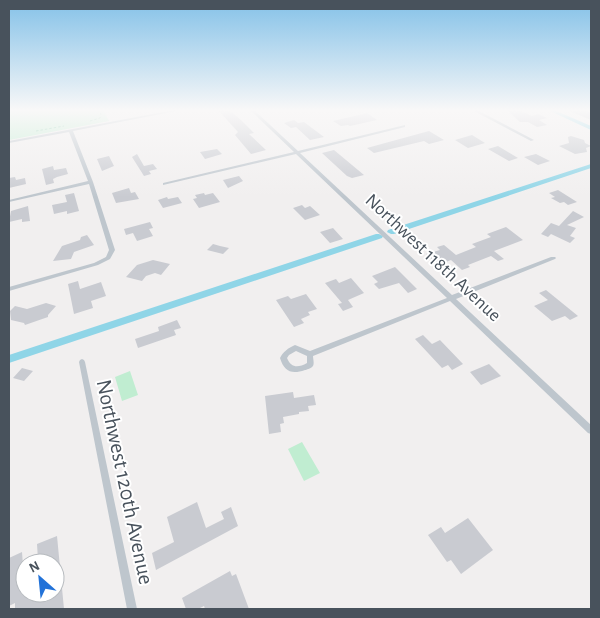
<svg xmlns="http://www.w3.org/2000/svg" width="600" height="618" font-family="'Alegreya Sans',sans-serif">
	<rect width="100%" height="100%" fill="#f1efef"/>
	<!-- green -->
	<path fill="#c0edd1" d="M9,110H103L109,121L9,140Z
		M130,371L138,395L122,401L115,377Z
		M302,442L320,473L304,481L288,449Z"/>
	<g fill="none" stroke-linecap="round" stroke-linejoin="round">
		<!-- canal -->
		<path fill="#8fd5e7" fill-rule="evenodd" d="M548,110H554L591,126V130Z
			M591,164V168L394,234H391L387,232L388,230Z
			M376,234H379L383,236L382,238L9,363V355Z"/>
	</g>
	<!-- building -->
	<path fill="#c9cbd1" d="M218,110H229L241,120L254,133L249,134L266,150L251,154L235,135L238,132Z
		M507,110H520L532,116L538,114L547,118L539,120L547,125L537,127L528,122H520Z
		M567,110H584L591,113V120Z
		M367,113L377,120L350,126L348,125L341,126L333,121Z
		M294,120L298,123L304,122L324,137L310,140L296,127L291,128L284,123Z
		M429,131L444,140L429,144L424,141L374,153L367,148Z
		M472,135L485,143L468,148L455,140Z
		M571,136L584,140L585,143L591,146L586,148L587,152L575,154L559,146L569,143L568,137Z
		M498,146L518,158L509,161L488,149Z
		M217,149L222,154L205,159L200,152Z
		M334,150L364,175L352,178L347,176L322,153Z
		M137,154L144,166L153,164L157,169L149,171L151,174L144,176L132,157Z
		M536,154L550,161L538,165L524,157Z
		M109,156L114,166L102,171L97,159Z
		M53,166L54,170L66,168L68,174L57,177L53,179L54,183L46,185L42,169Z
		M239,176L243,181L228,188L223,180Z
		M15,177L16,180L25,178L26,184L9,188V178Z
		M129,188L131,193L135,192L139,199L116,203L112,193Z
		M558,190L577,202L568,205L564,202L560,203L551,198L555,197L549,193Z
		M74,193L79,211L67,214V211L54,214L52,205L67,202L65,195Z
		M204,193L205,195L213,193L220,202L199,208L193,199L197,198L195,195Z
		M167,197L168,199L178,197L182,203L163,208L158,200Z
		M302,205L305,208L310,206L320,215L305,220L293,208Z
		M28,206L30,221L22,222V219L9,222L11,211Z
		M573,211L584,217L567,225L576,228L570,236L575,238L570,243L551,234L548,237L541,234L551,223L559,226Z
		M150,222L153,228L149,229L153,236L137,241L133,233L126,235L124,229Z
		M506,227L523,240L494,251L504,259L498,261L491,256L468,265L470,267L462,270L451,260L438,265L426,254L440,250L437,247L444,245L456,255L476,247L472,244L491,237L487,234Z
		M333,228L343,239L330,243L320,232Z
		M87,235L94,245L74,252L71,259L53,261L62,246L80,240L81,237Z
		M213,244L220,246L229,248L223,254L207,250Z
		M153,260L170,264L161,275L155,273L146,276L142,281L126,277L137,265Z
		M395,267L417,289L408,293L399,283L379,289L374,284L378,282L372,276Z
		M351,278L364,293L348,300L353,307L343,311L338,304L342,303L325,283L336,279L339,283Z
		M78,281L80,289L101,282L106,296L91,301L93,308L74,314L68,284Z
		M546,290L578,316L570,320L565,316L552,321L534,306L548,300L539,293Z
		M306,294L317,309L308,312L310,315L301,319L304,323L294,327L276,300L288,296L291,299Z
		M46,303L56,306L48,315V317L25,325L24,323L11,320L10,311L15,306L27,309Z
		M177,320L181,328L174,330L176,335L138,348L135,339L159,331L158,327Z
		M423,335L432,344L440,340L463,364L452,370L448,365L442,368L415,339Z
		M489,364L501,376L481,385L470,372Z
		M22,368L33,371L24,381L13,378Z
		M293,392L294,398L314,395L316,405L308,406L309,411L299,412V414L283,417L284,423L280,424L281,432L269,434L265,396Z
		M197,502L206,528L224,519L221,512L231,507L238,526L156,570L152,553L174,542L167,517Z
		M468,518L493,550L461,574L451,560L447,562L428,535L441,527L445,533Z
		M57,536L64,609H15V603L9,606V558L22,552L25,593H55V563H46V557L38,560L37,544Z
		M230,571L232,576L236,574L249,609H205L204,606L198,609H186L182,598Z"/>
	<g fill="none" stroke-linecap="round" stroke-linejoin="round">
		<!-- path -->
		<path stroke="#79c9a2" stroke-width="1" stroke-dasharray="2.5 2" stroke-linecap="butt" d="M90,121L100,118L101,114L97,110
			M36,131L64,126"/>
		<!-- minor -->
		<path fill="#bec6cd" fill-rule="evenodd" d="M174,110H182L73,131L93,182L115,250L110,259L98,265L9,291V287L94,263L106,257L109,250L89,184L9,202V200L88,181L69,132L9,143V141Z
			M250,110H254L298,151L405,125V127L300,153L452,295L551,257H555L556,258L555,259L456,299L591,425V434L588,433L450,301L313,356C313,359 315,365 312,367C311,368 306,370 305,370C291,375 284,371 280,358C283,352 288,348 295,345L310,351L447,298L296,154L163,185V183L294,152ZM296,351L307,356V363C298,368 291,368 287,358L289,355Z
			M472,110H477L534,140L531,141Z
			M82,359L84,360L85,362L137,609H127L79,362L80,360Z"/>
	</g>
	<!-- sky -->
	<linearGradient id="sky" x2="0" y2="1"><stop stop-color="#84c1e8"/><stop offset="0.56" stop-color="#f9f8f8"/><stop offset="1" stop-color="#f9f8f8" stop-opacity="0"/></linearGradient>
	<rect width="600" height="197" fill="url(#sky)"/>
	<g text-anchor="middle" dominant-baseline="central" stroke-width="4" stroke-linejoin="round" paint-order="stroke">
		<!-- street labels -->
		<g font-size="19" fill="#48525c" stroke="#fff">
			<text transform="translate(433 258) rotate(43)">Northwest 118th Avenue</text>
		</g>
		<!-- near-street labels -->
		<g font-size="22" fill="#48525c" stroke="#fff">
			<text transform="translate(125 482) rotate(78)">Northwest 120th Avenue</text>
		</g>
	</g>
	<!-- border -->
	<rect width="600" height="618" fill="none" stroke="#48525c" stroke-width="20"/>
	<!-- north arrow -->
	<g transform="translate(40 578) rotate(333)"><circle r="24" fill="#ffffff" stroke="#b6babe"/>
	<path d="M0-4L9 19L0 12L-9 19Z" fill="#2272d8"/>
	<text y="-8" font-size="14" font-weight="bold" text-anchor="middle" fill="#48525c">N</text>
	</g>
</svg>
